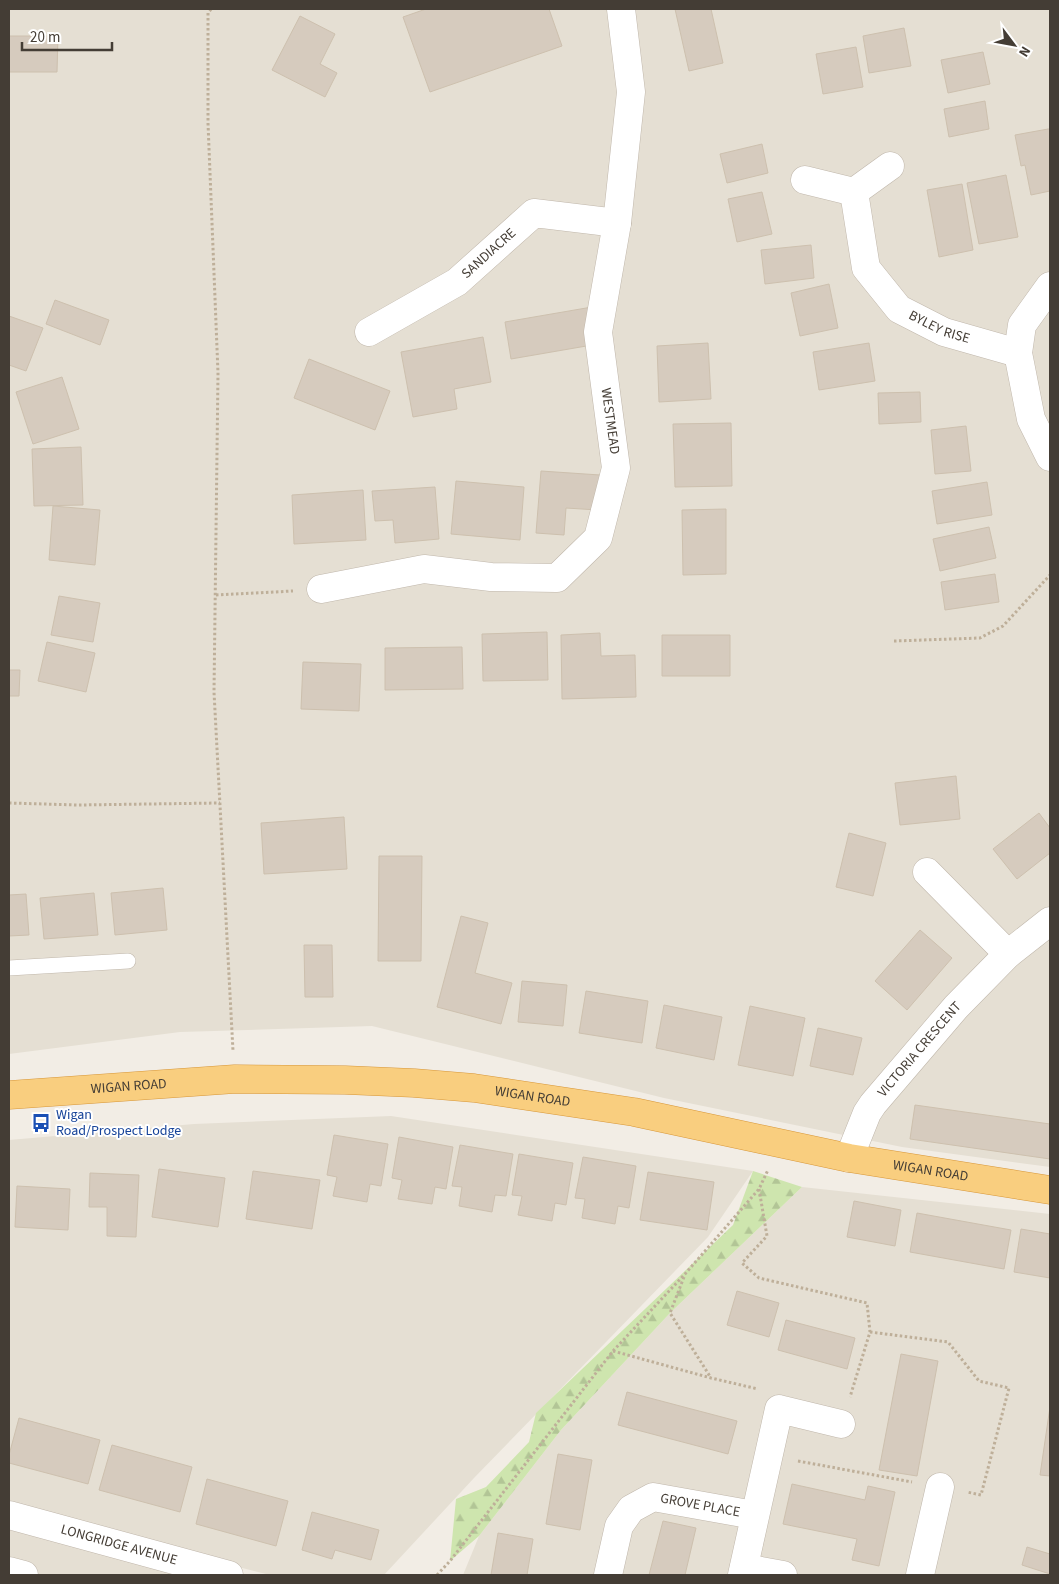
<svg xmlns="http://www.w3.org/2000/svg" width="1059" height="1584" font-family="'Source Sans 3',sans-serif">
	<defs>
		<pattern id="forest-firs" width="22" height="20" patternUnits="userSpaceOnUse" patternTransform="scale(1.25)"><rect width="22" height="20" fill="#cee5ae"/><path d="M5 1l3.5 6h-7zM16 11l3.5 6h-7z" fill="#b2c596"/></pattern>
	</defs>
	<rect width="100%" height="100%" fill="#f2ede5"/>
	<!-- residential -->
	<path fill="#e5dfd3" d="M9,9H1050V1167L902,1147L664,1098L372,1026L180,1032L9,1054Z
		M391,1116L753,1171L708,1237L474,1478L384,1575H270L184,1553L180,1575H9V1140L194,1124Z
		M802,1187L1050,1214V1575H463L479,1536L561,1430L670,1313Z"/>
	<!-- forest -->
	<path fill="url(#forest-firs)" d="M753,1171L802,1187L670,1313L561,1430L479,1536L450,1561L456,1499L486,1487L529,1442L536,1413L733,1225Z"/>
	<!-- building -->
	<path fill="#d6cbbe" stroke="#cdc0ae" d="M426,9H549L562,46L430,92L403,17Z
		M675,9H711L723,63L689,71Z
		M300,16L335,34L320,64L337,73L325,97L272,70Z
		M904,28L911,66L869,73L863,36Z
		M9,36H58L57,72H9Z
		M856,47L863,87L823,94L816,54Z
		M983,52L990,84L948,93L941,60Z
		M985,101L989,129L949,137L944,109Z
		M1048,129H1050V191L1031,195L1025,165L1021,166L1015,135Z
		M762,144L768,173L727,183L720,154Z
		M1006,175L1018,237L979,244L967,183Z
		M962,184L973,250L939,257L927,190Z
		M762,192L772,234L737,242L728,199Z
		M811,245L814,278L765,284L761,250Z
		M829,284L838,328L800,336L791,293Z
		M55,300L109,320L100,345L46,324Z
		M592,307L598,344L511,359L505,322Z
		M9,316L43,328L26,371L9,365Z
		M483,337L491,382L454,389L457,409L413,417L401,352Z
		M708,343L711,399L659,402L657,346Z
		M869,343L875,381L819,390L813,352Z
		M309,359L390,391L375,430L294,398Z
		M62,377L79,429L33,444L16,392Z
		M920,392L921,422L879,424L878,393Z
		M731,423L732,486L675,487L673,424Z
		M966,426L971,471L935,474L931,430Z
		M81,447L83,505L34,506L32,449Z
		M541,471L600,475L598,510L566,508L564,535L536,533Z
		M456,481L524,487L520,540L451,534Z
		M987,482L992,515L937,524L932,491Z
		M435,487L439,539L395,543L393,520L375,521L372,491Z
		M363,490L366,540L294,544L292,495Z
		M53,506L100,510L95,565L49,560Z
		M726,509V574L683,575L682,510Z
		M989,527L996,558L940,571L933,539Z
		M995,574L999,602L945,610L941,582Z
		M59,596L100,603L93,642L51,635Z
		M547,632L548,680L483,681L482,634Z
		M600,633L601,656L635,655L636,697L562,699L561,635Z
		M662,635H730V676H662Z
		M47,642L95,653L86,692L38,681Z
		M462,647L463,689L385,690V648Z
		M303,662L361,664L359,711L301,709Z
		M9,670H20L19,696H9Z
		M956,776L960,819L900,825L895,783Z
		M1039,813L1050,828V853L1017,879L993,849Z
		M344,817L347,869L264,874L261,823Z
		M849,833L886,843L873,896L836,887Z
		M379,856H422L421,961H378Z
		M163,888L167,930L115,935L111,893Z
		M94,893L98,935L44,939L40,898Z
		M26,894L29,935L9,936V895Z
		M461,916L488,923L475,973L512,983L501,1024L437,1007Z
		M920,930L952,958L907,1010L875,981Z
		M304,945H332L333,997H305Z
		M522,981L567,985L563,1026L518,1022Z
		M586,991L648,1001L642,1043L579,1033Z
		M664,1005L722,1017L714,1060L656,1048Z
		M750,1006L805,1018L793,1076L738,1065Z
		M818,1028L862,1038L853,1075L810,1066Z
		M915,1105L1050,1124V1159L910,1139Z
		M334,1135L388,1144L381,1186L370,1184L367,1202L333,1196L337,1177L327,1175Z
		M399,1137L453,1147L446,1189L435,1187L432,1204L398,1199L402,1180L392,1178Z
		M460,1145L513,1154L506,1196L495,1195L492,1212L459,1206L462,1187L452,1186Z
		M519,1154L573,1163L566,1205L555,1203L552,1221L518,1215L522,1196L512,1195Z
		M583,1157L636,1166L629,1208L618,1206L615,1224L582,1218L585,1199L575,1198Z
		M159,1169L225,1178L218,1227L152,1217Z
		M253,1171L320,1180L312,1229L246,1219Z
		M648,1172L714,1182L707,1230L640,1220Z
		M90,1173L139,1175L136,1237L107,1236V1207H89Z
		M17,1186L70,1189L68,1230L15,1227Z
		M854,1201L901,1210L895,1246L847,1237Z
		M917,1213L1011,1230L1004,1269L910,1252Z
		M1021,1229L1050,1234V1278L1014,1272Z
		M737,1291L779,1303L769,1337L727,1325Z
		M786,1320L855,1338L847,1369L778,1350Z
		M901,1354L938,1361L917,1476L879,1470Z
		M627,1392L737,1421L728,1454L618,1425Z
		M1050,1407V1476L1040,1475Z
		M19,1418L100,1440L88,1484L9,1463V1455Z
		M112,1445L192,1467L180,1512L99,1490Z
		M558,1454L592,1460L580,1530L546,1524Z
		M207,1479L288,1501L276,1546L196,1524Z
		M792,1484L865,1500L868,1486L895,1492L879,1566L852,1560L857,1539L783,1524Z
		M312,1512L379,1530L371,1560L335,1550L332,1559L302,1550Z
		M663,1521L696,1528L685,1575H649Z
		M498,1533L533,1539L527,1575H491Z
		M1027,1547L1050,1554V1574L1022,1565Z"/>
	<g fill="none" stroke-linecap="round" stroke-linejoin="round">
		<!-- service casing -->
		<g stroke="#c0b7ab" stroke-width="16">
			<path id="service" d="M9,968L128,961"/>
		</g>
		<!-- minor casing -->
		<g stroke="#c0b7ab" stroke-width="29">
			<g id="minor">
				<path d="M805,180L854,192L890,166"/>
				<path id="s1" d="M854,192L866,268L899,309L944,332L1018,353"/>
				<path d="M1050,286L1022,325L1018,353L1031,419L1050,457"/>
				<path id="s2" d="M369,332L457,282L534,213L617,223"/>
				<path d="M321,589L424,569L491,577L557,578L598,538L616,468L598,332L617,223L631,92L621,9"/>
				<path d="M927,872L1008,954"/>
				<path id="s3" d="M849,1158L867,1113L873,1104L956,1007L1008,954L1050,921"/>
				<path id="s4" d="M9,1515L229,1575"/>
				<path d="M744,1568L783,1575"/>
				<path d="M9,1571L24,1575"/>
				<path id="s5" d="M608,1575L619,1526L631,1509L653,1497L754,1515"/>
				<path d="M742,1575L779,1409L841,1424"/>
				<path d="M920,1575L940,1487"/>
			</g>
		</g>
		<!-- trunk casing -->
		<g stroke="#d7973a" stroke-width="29">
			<g id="trunk">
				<path id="s6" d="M9,1095L235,1079L345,1080L414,1083L474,1088L634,1112L849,1158L1050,1190"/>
			</g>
		</g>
		<!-- path -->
		<path stroke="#beaf99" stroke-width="3" stroke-dasharray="2.5 2.5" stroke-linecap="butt" d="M211,9L208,13V123L218,373L214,692L233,1051
			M216,595L293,591
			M894,641L980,638L1003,626L1050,575
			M9,803L78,805L220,803
			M759,1189L767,1236L742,1263L759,1278L867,1303L870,1332L850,1397
			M684,1277L670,1313L711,1378
			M870,1332L948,1342L979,1381L1009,1388L981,1495L967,1492
			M613,1351L711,1378L758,1389
			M798,1461L912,1482
			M437,1575L450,1561L613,1351L685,1274L759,1189L768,1170"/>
		<!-- service -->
		<use href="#service" stroke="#fff" stroke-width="15"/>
		<!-- minor -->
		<use href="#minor" stroke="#fff" stroke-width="28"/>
		<!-- trunk -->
		<use href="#trunk" stroke="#f9ce7f" stroke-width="28"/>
	</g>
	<!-- icons -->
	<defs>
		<g id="bus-bare" transform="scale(1.5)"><path d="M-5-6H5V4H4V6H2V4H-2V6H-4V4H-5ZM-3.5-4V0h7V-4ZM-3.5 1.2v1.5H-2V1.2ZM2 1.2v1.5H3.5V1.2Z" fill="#1a4fb4" stroke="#fff" stroke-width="2.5" paint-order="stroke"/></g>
	</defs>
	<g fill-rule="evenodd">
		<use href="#bus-bare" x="41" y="1123"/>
	</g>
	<g text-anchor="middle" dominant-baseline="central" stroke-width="4" stroke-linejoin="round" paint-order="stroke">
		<!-- street labels -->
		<g font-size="14" fill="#443d35" stroke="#fff">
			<text stroke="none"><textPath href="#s2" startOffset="144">SANDIACRE</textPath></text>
			<text stroke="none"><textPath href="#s1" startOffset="174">BYLEY RISE</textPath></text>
			<text transform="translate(610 421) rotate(82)">WESTMEAD</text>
			<text stroke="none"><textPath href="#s3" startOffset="131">VICTORIA CRESCENT</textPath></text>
			<text stroke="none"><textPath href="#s6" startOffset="120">WIGAN ROAD</textPath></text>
			<text stroke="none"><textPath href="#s6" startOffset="525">WIGAN ROAD</textPath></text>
			<text stroke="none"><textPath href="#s6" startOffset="930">WIGAN ROAD</textPath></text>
			<text stroke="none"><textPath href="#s5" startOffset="144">GROVE PLACE</textPath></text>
			<text stroke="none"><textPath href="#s4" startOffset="114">LONGRIDGE AVENUE</textPath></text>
		</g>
		<!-- transit labels -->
		<g font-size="14" fill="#164399" stroke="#fff" text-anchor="start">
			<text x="56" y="1115">Wigan<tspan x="56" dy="16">Road/Prospect Lodge</tspan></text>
		</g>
	</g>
	<!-- border -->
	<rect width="1059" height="1584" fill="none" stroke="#443d35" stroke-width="20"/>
	<!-- north arrow -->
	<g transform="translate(1014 45) rotate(122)" stroke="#ffffff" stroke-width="4" paint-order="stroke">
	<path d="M0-4L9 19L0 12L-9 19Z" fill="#443d35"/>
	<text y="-8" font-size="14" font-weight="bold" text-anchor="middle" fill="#443d35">N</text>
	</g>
	<!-- scale -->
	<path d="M22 42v8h90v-8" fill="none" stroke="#443d35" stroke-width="2.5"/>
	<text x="30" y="42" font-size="15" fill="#443d35" stroke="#ffffff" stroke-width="4" paint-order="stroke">20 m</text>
</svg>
